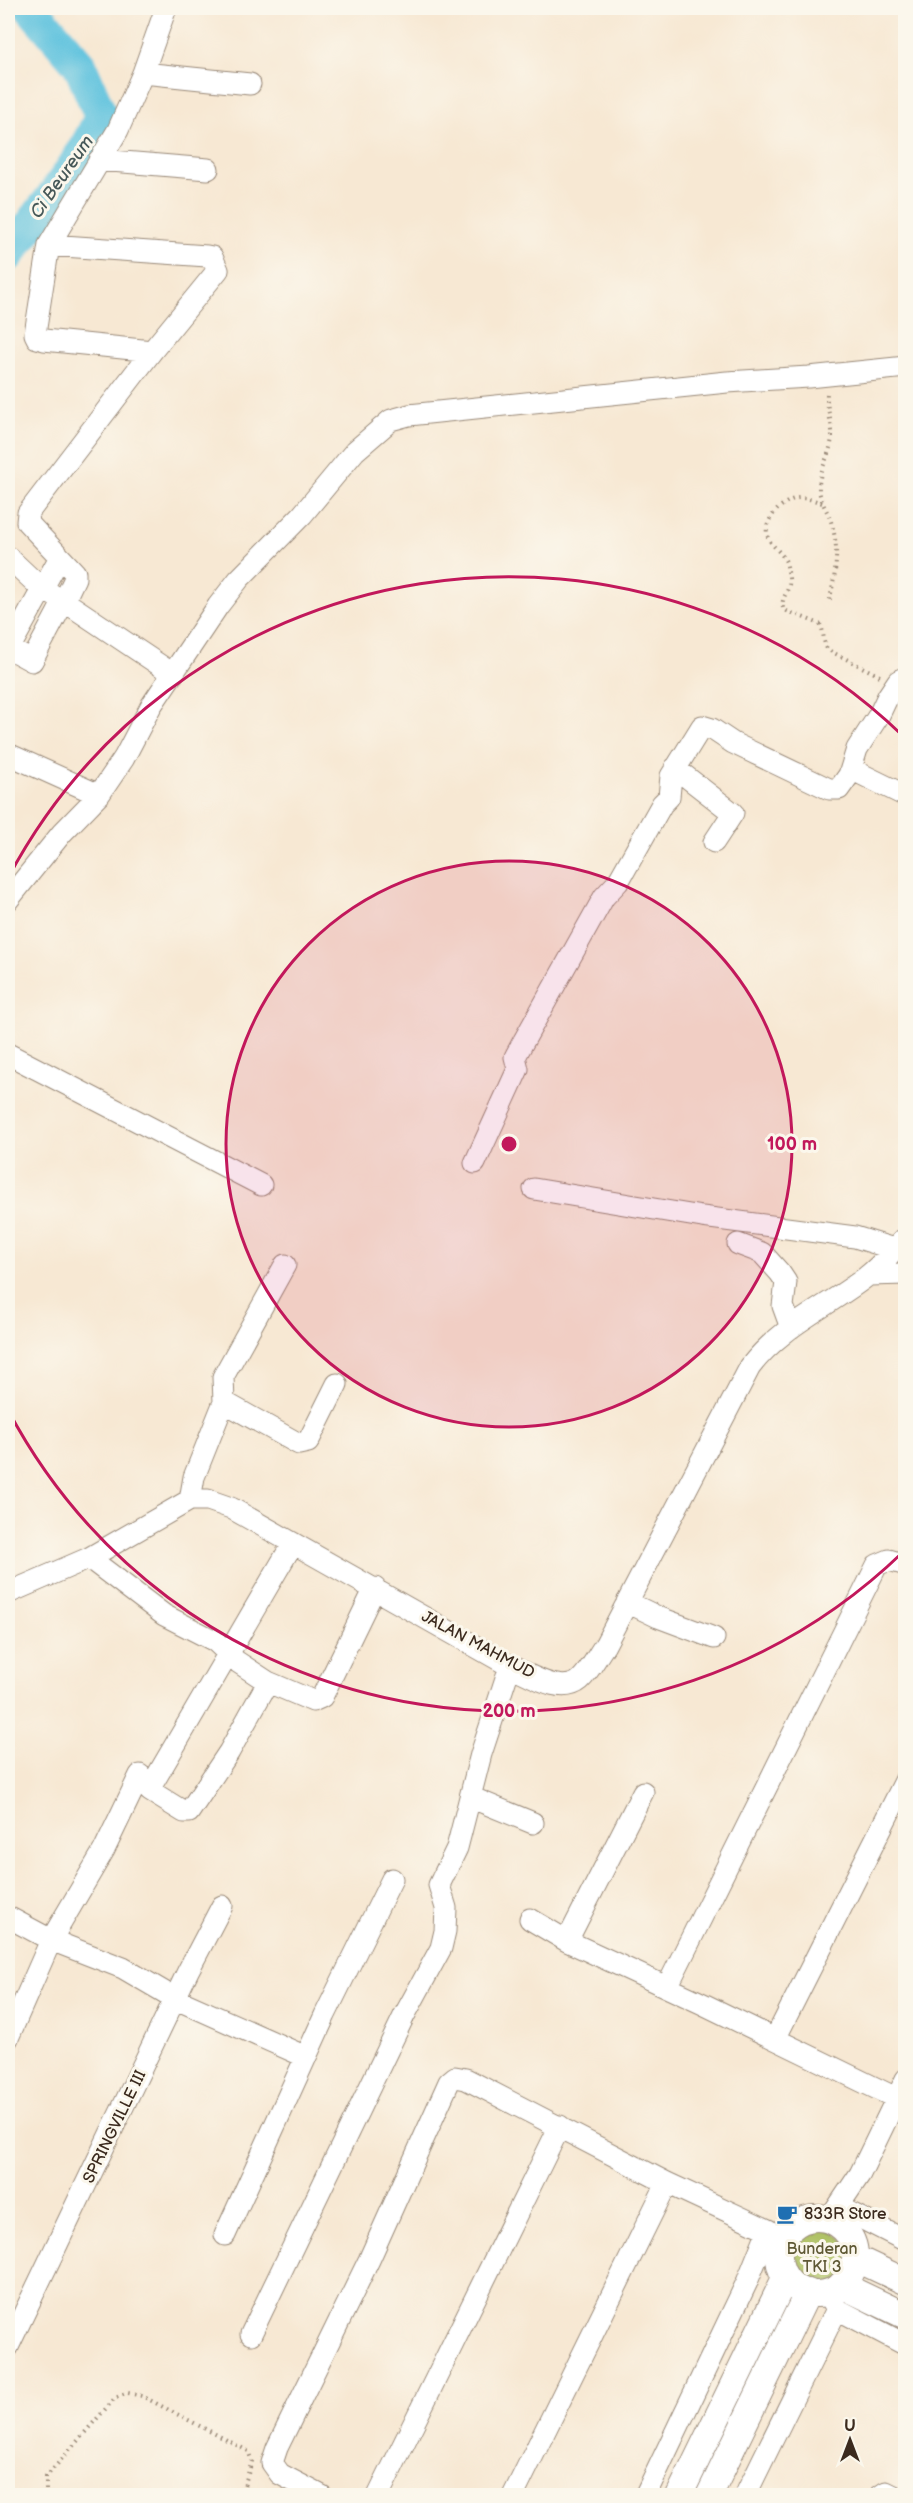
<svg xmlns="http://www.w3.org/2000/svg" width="913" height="2503" font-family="'Balsamiq Sans',sans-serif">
	<rect width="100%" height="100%" fill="#fbf7ec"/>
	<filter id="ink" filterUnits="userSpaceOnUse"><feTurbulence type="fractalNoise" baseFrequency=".0167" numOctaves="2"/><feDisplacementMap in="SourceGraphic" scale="12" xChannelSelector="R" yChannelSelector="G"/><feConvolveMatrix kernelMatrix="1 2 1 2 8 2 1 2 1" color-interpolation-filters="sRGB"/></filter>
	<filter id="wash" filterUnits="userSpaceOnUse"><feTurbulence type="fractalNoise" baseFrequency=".008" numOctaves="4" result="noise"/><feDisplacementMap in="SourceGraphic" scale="24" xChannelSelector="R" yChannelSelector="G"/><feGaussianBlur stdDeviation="1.35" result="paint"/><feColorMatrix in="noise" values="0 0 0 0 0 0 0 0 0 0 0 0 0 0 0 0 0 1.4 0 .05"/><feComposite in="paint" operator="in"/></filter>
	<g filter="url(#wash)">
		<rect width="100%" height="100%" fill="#f7e8d3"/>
		<!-- green -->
		<path fill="#b0c266" stroke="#767642" stroke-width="1.5" d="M824,2229C844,2234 855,2246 849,2267C848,2271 845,2277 841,2279C836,2284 825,2285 818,2287C783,2272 783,2234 824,2229Z"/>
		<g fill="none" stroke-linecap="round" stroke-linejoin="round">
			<!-- river -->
			<path stroke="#60c3de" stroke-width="34" d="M8,255C39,214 82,163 101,116L79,64L31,8"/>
		</g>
	</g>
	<g filter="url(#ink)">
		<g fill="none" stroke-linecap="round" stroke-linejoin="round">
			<!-- minor casing -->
			<g stroke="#998978" stroke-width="23">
				<path id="minor" d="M143,73L250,84
					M99,160L208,169
					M152,351L44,340L37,338L35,334L49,245L118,130L143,73L166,8
					M8,557L42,589L64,601L75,578V573L27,522L28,513L152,351L218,270L212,257L207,256L49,245
					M8,648L32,661L64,601L173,674
					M9,649L60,557
					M8,754L99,795
					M675,768L733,813L714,842
					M851,769L906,796
					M8,900L62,833L99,795L124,758L151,706L218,606L239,579L302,515L355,451L391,420L409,415L727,382L809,377L906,367
					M8,1054L261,1185
					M475,1163L518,1069L515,1057L522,1044L604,897L618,882L662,804L669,797L671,776L702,726L712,729L733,743L829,789H839L849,775L857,749L879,715L888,696L898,681L906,677
					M534,1189L702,1217L855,1237L894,1249
					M738,1244L762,1253L780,1273L786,1282L783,1306L791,1328
					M869,1275L906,1274
					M224,1402L299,1444L308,1442L337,1384
					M190,1500L194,1477L224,1402L223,1377L285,1265
					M89,1558L164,1615L215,1641L236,1661L268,1682L313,1701L322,1697L375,1588
					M8,1593L89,1558L190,1500H208L231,1508L510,1666C529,1674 561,1696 580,1680C590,1671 597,1656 605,1645L750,1367C780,1327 827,1307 866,1277C881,1266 893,1250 906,1237
					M627,1602L658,1617L714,1638
					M268,1682L229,1752L189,1812H184L150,1791V1788L293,1543
					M470,1797L533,1823
					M8,1917L51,1940L123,1968L176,1999L306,2057
					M530,1919L567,1941L701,2003L896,2098
					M567,1941L643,1792
					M667,1987L877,1565L889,1560L906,1565
					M8,2038L51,1940L104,1850L140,1775
					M775,2039L906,1779
					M839,2207L906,2241
					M829,2220L860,2174L906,2079
					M225,2235L325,2015L392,1879
					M827,2292L837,2309
					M251,2334L404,2016L441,1948L445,1931L446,1908L439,1885L457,1848L481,1754L510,1666
					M8,2347L188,1971L222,1906
					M322,2496L280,2474L272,2463L277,2448L369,2260L449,2082L455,2077L466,2079L667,2183L768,2230L782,2239
					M378,2496L560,2126
					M513,2496L667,2183
					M645,2496L747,2282L768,2230
					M745,2496L837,2309L906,2345
					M880,2496L886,2492L894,2496"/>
			</g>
			<!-- major casing -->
			<g stroke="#998978" stroke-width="28">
				<path id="major" d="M779 2256a38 38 0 1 1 76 0a38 38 0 1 1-76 0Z
					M855,2258L906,2282
					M841,2285L906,2316
					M679,2496L785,2278
					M709,2496L808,2292"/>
			</g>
			<!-- path -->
			<path stroke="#998978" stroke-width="4" stroke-dasharray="1.5 4.5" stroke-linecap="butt" d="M827,394C826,409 833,425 832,436C831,455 818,470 819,490C821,504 829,512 832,525C840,552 835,576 829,603
				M822,503C814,500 807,498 799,498C784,499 764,519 767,534C770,547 785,553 787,566C788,572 790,580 789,585C787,594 781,598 783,608L787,611L820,624C825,633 822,642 828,650L880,676
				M46,2496V2477L115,2398L128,2393L142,2396L248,2451L252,2461L241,2496"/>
			<!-- minor -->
			<use href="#minor" stroke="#fff" stroke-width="21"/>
			<!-- major -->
			<use href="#major" stroke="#fff" stroke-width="26"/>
		</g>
	</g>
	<!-- distance rings -->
	<circle cx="509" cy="1144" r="283" fill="#c2185b" fill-opacity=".12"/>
	<g fill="none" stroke="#c2185b" stroke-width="3">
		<circle cx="509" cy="1144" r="283"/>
		<path d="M903 1552A567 567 0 0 1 8 1410M8 878A567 567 0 0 1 903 736"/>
	</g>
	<!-- icons -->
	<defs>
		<g id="cafe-bare" transform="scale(1.62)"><path d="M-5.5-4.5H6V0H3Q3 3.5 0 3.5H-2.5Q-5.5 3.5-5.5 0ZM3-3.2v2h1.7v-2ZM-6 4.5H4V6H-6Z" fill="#1f6fb2" stroke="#fbf7ec" stroke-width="2.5" paint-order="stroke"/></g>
	</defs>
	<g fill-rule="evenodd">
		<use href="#cafe-bare" x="787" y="2214"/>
	</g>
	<g text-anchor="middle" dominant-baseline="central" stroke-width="6" stroke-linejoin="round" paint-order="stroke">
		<!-- street labels -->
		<g font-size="16" fill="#3b2a1e" stroke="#fbf7ec">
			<text transform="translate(478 1645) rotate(28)">JALAN MAHMUD</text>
			<text transform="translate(115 2127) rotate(-64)">SPRINGVILLE III</text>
		</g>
		<!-- poi labels -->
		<g font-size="16" fill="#3b2a1e" stroke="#fbf7ec" text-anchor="start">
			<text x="804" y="2214">833R Store</text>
		</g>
		<!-- park labels -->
		<g font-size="16" fill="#5e5834" stroke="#fbf7ec">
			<text x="822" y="2249">Bunderan<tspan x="822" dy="18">TKI 3</tspan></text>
		</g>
		<!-- water labels -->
		<g font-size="18" font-style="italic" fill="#465858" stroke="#fbf7ec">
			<text transform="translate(62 177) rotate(-55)">Ci Beureum</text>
		</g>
	</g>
	<circle cx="509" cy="1144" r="9" fill="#c2185b" stroke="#fbf7ec" stroke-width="3"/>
	<g font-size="18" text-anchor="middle" font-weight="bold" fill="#c2185b" stroke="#fbf7ec" stroke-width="6" stroke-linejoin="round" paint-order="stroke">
		<text x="792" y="1150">100 m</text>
		<text x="509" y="1717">200 m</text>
	</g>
	<!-- margin -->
	<rect width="913" height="2503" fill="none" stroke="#fbf7ec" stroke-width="30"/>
	<!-- north arrow -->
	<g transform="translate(850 2440)" stroke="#fbf7ec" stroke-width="4.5" paint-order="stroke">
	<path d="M0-4.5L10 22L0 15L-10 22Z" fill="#3b2a1e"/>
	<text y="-9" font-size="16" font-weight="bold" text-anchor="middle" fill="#3b2a1e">U</text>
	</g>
</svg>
